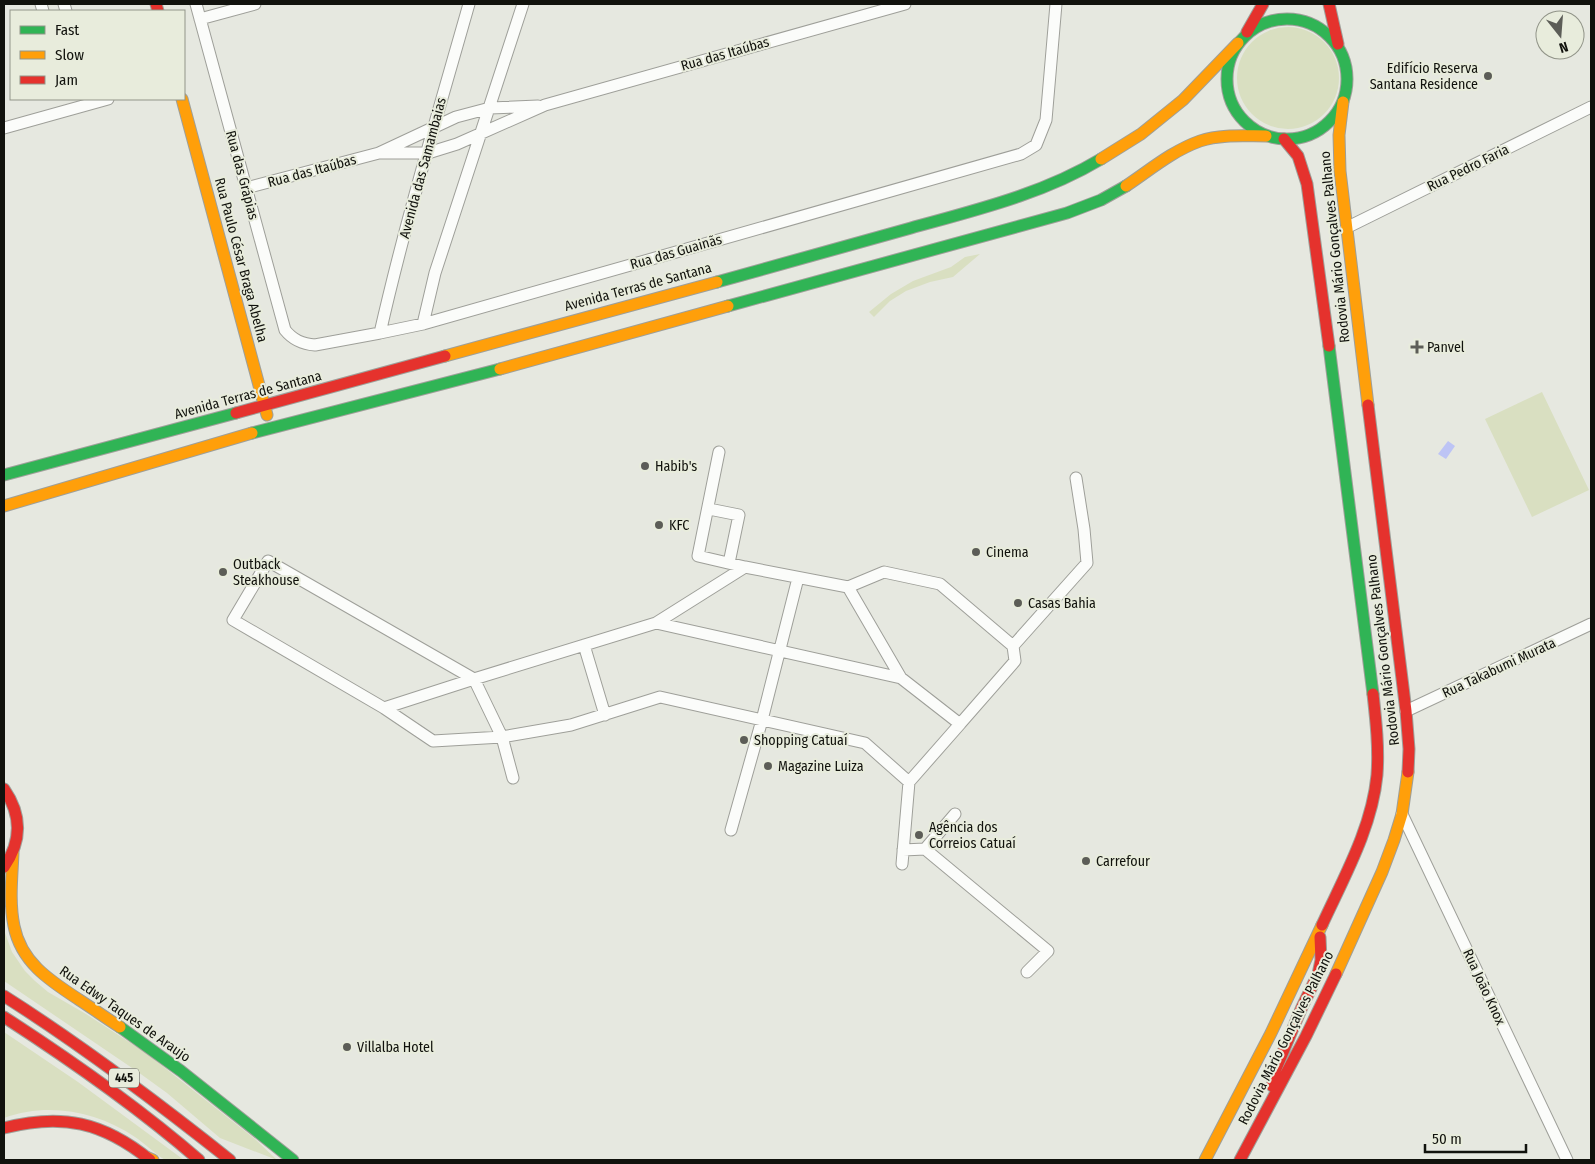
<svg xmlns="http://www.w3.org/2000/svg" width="1595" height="1164" font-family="'Fira Sans Condensed',sans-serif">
	<rect width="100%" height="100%" fill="#e6e8e0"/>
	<!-- green -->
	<path fill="#d9dfc1" d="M1237 78a51 51 0 1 1 102 0a51 51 0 1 1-102 0Z
		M980,254L953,277L930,282L906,291L890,301L874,317L869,312L891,294L913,281L951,267L965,257Z
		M1542,392L1589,490L1532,517L1485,419Z
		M4,930L12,952L25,971L35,981L48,992L86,1014L146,1053L255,1139L277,1160L220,1138L167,1093L138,1072L4,981Z
		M4,1032L78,1082L184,1160C179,1160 170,1162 165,1160C158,1156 143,1142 135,1137C96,1111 48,1102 4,1118Z"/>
	<!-- water -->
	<path fill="#bdc4f5" d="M1448,441L1455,446L1446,459L1438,454Z"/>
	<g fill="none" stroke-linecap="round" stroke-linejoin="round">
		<!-- street casing -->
		<g stroke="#9e9f99" stroke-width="13">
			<path id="street" d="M41,4L43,11
				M64,4L66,11
				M196,4L285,330C293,340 302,344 315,345L380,333L423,324L1021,154L1036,145L1046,120L1056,4
				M200,19L255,4
				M4,128L108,99
				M379,153H428L457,144L545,105L905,4
				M246,188L379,153L456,117L490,108L538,106
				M1346,228L1591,107
				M423,324L435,273L523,4
				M380,333C405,223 438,113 469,4
				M719,452L698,556L745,567
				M709,509L739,515L729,563
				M848,587L884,572L940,584L1013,646
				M656,623L901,678L960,724L909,782L865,743L660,697L571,725L502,737L433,741L384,708L233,620L268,561L474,679L656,623L745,567L848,587L901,678
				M584,645L605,715
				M384,708L474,679L502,737L513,778
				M1406,711L1591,624
				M960,724L1015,661L1013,646L1087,563L1084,529L1076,478
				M1402,814L1567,1160
				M731,830L762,720L798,578
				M925,849L955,814
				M903,850L925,849L1048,951L1027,972
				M902,864L909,782"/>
		</g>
		<!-- fast casing -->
		<g stroke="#9e9f99" stroke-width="13">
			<path id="fast" d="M1227 79a60 60 0 1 1 120 0a60 60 0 1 1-120 0Z
				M717,282C782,264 846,246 911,228C976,210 1043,194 1101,159
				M728,306L1067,213L1101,200L1126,186
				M1329,346L1373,694
				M252,433L500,369
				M4,475L236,413
				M120,1027L181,1071L293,1160"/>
		</g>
		<!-- slow casing -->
		<g stroke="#9e9f99" stroke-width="13">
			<path id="slow" d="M182,99L267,415
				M1343,102L1339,135L1340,171L1368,405
				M1101,159L1141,134L1183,100L1238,43
				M1126,186C1150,170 1172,151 1200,141C1221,134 1244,136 1266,136
				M445,356L717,282
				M500,369L728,306
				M4,506L252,433
				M13,853C12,877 9,902 14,926C21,962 49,980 78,999C92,1008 106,1018 120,1027
				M1336,974L1382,872L1394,840L1402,814L1408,772
				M146,1157L153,1160
				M1205,1160L1271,1033L1322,925"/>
		</g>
		<!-- jam casing -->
		<g stroke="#9e9f99" stroke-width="13">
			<path id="jam" d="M156,4L158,11
				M1329,4L1338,44
				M1247,32L1263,4
				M1284,139L1298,156L1307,184L1329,346
				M1368,405L1406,711L1409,749L1408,772
				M236,413L445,356
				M4,789C22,815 22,841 4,867
				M1322,925C1344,877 1372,828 1377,775C1379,748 1376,721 1373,694
				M4,996C83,1046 157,1102 230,1160
				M4,1017C72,1061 138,1107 199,1160
				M1272,1086L1275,1071L1302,1007L1318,974L1321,960L1320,937
				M4,1128C62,1113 103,1122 150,1160
				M1240,1160L1306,1036L1336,974"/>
		</g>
		<!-- street -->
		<use href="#street" stroke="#fbfcfa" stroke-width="11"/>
		<!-- fast -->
		<use href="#fast" stroke="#30b455" stroke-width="11"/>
		<!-- slow -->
		<use href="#slow" stroke="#ff9f0a" stroke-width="11"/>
		<!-- jam -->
		<use href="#jam" stroke="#e5322d" stroke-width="11"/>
	</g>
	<!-- markers -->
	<g fill="#5c5d57" stroke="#e8ecdc" stroke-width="2">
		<circle cx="1488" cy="76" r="5"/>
		<path d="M1414.5 339.5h5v5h5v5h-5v5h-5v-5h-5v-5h5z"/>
		<circle cx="645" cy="466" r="5"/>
		<circle cx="659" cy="525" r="5"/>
		<circle cx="976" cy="552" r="5"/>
		<circle cx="223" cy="572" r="5"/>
		<circle cx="1018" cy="603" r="5"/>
		<circle cx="744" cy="740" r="5"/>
		<circle cx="768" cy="766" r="5"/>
		<circle cx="919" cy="835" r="5"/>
		<circle cx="1086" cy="861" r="5"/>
		<circle cx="347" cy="1047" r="5"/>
	</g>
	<g text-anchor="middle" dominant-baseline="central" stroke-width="4" stroke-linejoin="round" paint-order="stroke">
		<!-- shield labels -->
		<rect fill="#e8ecdc" stroke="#52534b" stroke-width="1" x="109" y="1068.5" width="30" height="19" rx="4"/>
		<g font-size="12" font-weight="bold" fill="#11120d">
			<text x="124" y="1078">445</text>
		</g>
		<!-- street labels -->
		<g font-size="14" fill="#11120d" stroke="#e8ecdc">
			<text transform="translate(725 54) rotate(-16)">Rua das Itaúbas</text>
			<text transform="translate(423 168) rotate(-75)">Avenida das Samambaias</text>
			<text transform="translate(1468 168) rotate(-26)">Rua Pedro Faria</text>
			<text transform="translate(312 171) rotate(-15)">Rua das Itaúbas</text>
			<text transform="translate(242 175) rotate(75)">Rua das Grápias</text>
			<text transform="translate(1335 247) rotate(-96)">Rodovia Mário Gonçalves Palhano</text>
			<text transform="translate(676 252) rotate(-16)">Rua das Guainãs</text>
			<text transform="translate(241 260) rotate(75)">Rua Paulo César Braga Abelha</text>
			<text transform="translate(638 287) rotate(-15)">Avenida Terras de Santana</text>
			<text transform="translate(248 395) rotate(-15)">Avenida Terras de Santana</text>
			<text transform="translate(1383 650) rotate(-97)">Rodovia Mário Gonçalves Palhano</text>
			<text transform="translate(1499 668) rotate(-25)">Rua Takabumi Murata</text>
			<text transform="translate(1484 987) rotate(65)">Rua João Knox</text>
			<text transform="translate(125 1014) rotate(35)">Rua Edwy Taques de Araujo</text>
			<text transform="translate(1286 1038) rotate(-63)">Rodovia Mário Gonçalves Palhano</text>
		</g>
		<!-- poi labels -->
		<g font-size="14" fill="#11120d" stroke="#e8ecdc" text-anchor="start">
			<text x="1478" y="68" text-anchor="end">Edifício Reserva<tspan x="1478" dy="16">Santana Residence</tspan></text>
			<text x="1427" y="347">Panvel</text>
			<text x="655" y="466">Habib's</text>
			<text x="669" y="525">KFC</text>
			<text x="986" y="552">Cinema</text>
			<text x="233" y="564">Outback<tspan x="233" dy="16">Steakhouse</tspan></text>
			<text x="1028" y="603">Casas Bahia</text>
			<text x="754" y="740">Shopping Catuaí</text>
			<text x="778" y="766">Magazine Luiza</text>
			<text x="929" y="827">Agência dos<tspan x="929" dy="16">Correios Catuaí</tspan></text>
			<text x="1096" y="861">Carrefour</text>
			<text x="357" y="1047">Villalba Hotel</text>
		</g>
	</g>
	<!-- border -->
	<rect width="1595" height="1164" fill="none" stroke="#11120d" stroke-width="10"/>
	<!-- legend -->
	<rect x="10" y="10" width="175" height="90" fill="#e8ecdc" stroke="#929589"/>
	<rect x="20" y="26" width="25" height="8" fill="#30b455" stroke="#929589"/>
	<text x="55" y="35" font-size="15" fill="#11120d">Fast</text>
	<rect x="20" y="51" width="25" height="8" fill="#ff9f0a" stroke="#929589"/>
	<text x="55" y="60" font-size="15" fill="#11120d">Slow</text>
	<rect x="20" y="76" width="25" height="8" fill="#e5322d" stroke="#929589"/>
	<text x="55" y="85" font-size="15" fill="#11120d">Jam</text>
	<!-- north arrow -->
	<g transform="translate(1560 35) rotate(163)"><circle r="24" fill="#e8ecdc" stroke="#929589"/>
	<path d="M0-4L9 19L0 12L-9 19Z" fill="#5c5d57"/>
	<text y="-8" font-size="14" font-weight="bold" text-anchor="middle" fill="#11120d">N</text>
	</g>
	<!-- scale -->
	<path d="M1425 1144v8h101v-8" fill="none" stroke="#11120d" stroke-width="2.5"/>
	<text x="1432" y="1144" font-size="15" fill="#11120d" stroke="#e8ecdc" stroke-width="4" paint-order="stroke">50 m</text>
</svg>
